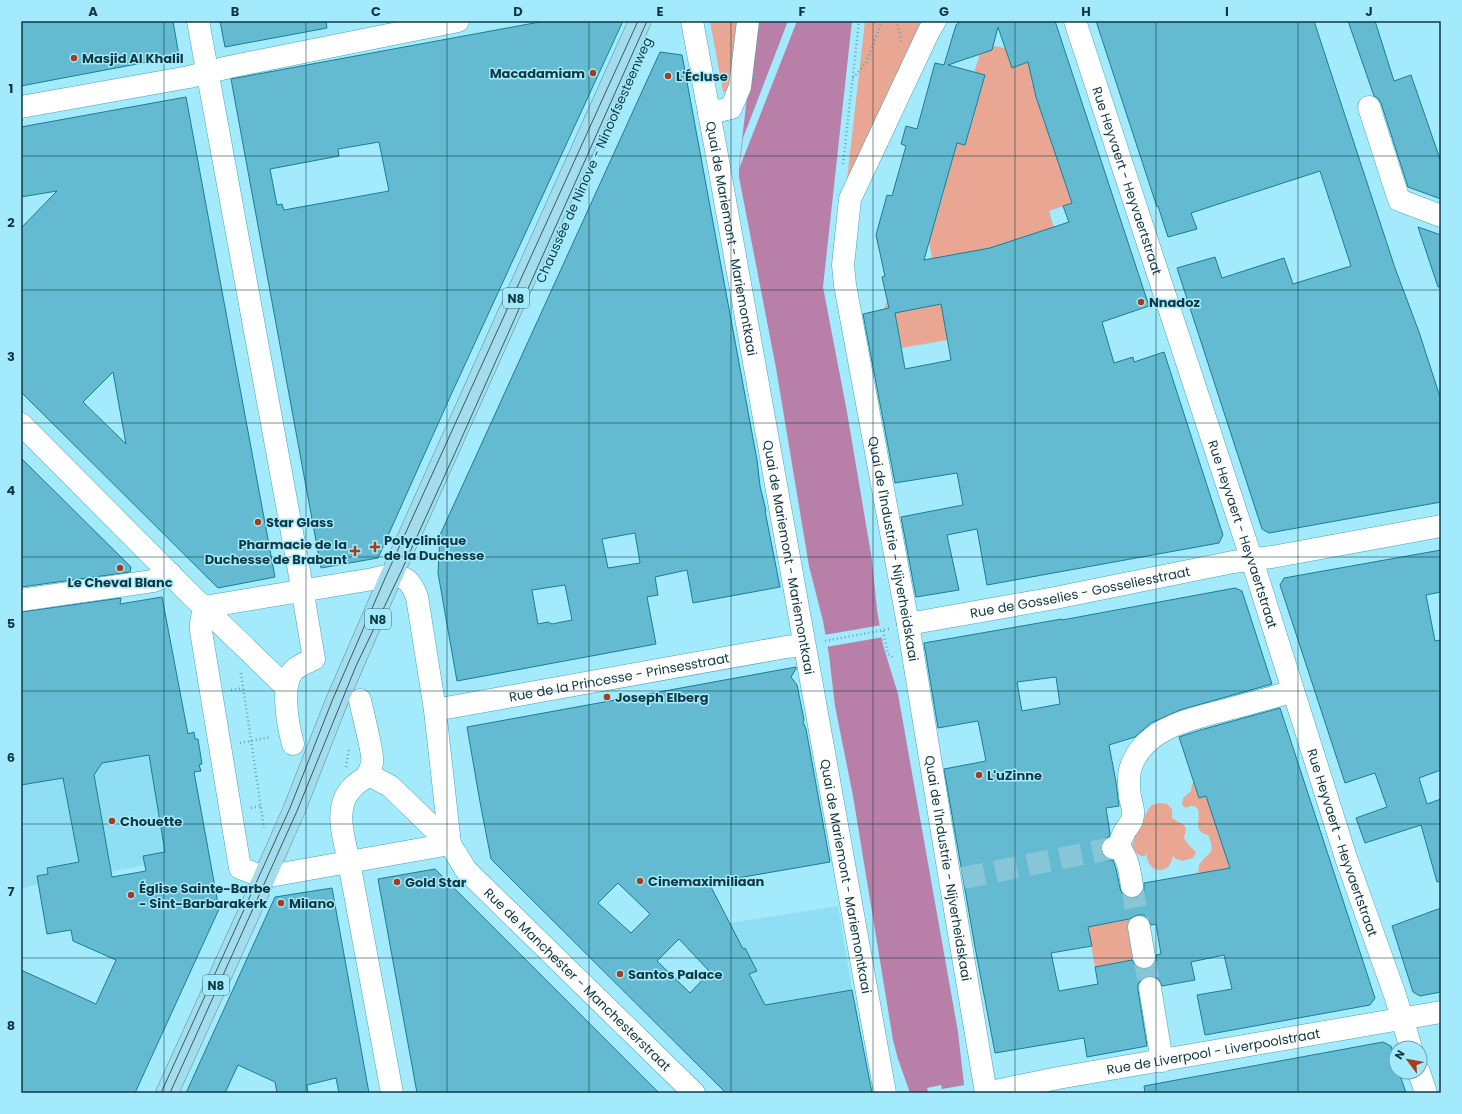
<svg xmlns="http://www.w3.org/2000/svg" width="1462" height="1114" font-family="Poppins,sans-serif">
	<rect width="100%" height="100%" fill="#a4eafd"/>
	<!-- built -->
	<path fill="#90def3" d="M194,732L195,739H198L202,764L199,765L201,771L194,772L209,854L39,884L21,889V748Z
		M838,906L852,990L765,1005L723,927L730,923Z"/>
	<!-- green -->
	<path fill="#e9a692" d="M710,21H740L733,86L728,90L723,92Z
		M865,21H929L845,197Z
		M983,44L1005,48L1012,68L1028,62L1036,97L1072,203L1049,211L1078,312L1102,322L1109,345L1079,353L1012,329L901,348L894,307L884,309L887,301L882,277L884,276L883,267L932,258L927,231L934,225L944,192L939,190L948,176L957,143L965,145L985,76L974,73Z
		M1194,782L1199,798L1206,796L1232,875L1198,874L1199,865C1208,851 1217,855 1208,835C1192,831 1201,821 1198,809L1194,806H1190L1186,808L1182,805L1183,798L1191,791L1192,784Z
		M1160,803L1167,804L1172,809V818L1184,825L1186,829L1184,838L1188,844L1196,852L1193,858L1182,861L1176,859L1173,856C1172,859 1171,864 1168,867C1156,876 1144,863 1147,851L1145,856C1139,857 1135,852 1132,847L1136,833L1149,808L1152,805Z
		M1131,919L1138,959L1095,967L1088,927Z"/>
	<!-- water -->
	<path fill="#b87fa8" d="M756,21H852L823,287L847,412L872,560L877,610L883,645L898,694L958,1032L965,1093H910L898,1059L893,1040L853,796L835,706L829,655L823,621L809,566L776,368L739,177V165Z"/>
	<!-- pier -->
	<path fill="#a4eafd" d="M788,21H797L739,169L743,138Z
		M882,625L884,637L826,647L824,635Z
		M941,1085L942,1089L965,1085L967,1093H921L928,1092L927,1088Z"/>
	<!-- building -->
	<path fill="#64bad0" stroke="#177f95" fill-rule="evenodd" d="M21,21H173L179,56L21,86Z
		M220,21H326L327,28L225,47Z
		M545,21H623L450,397L378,558L321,568L231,79ZM379,142L389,191L284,210L282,204L277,205L270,169L339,156L338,149Z
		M961,21H1055L1149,306L1102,322L1114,363L1133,357L1134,362L1164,352L1223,535L1219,543L987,585L977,529L947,535L959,590L916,597L901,517L963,505L957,473L895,483L863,314L889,308L882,277L885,276L876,235L887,195L892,196L906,146L901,144L906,126L917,129L935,63L944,65L956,25ZM998,27L1012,68L1028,62L1036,97L1072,203L1063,206L1069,222L990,248L924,260L957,143L965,145L985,75L948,65L992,50ZM941,304L951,360L905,369L895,313Z
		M1096,21H1314L1395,268L1419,332L1441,400V502L1269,533L1262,529L1177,268L1215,257L1222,278L1284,258L1293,284L1351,266L1320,171L1191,213L1197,229L1168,237L1158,206L1157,207Z
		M1348,21H1375L1394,81L1411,75L1441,162V199L1408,187L1381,103L1378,98L1374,96Z
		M660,52L682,55L757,460L760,486L766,511H765L780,587L693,603L687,570L655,577L658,595L647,597L656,644L457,681L438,573L440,535ZM635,533L640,563L608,568L602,539ZM565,585L572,620L552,624L548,622L538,624L532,590Z
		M186,97L275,577L218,588L21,392V228L57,191L21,197V127ZM113,372L126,444L83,402Z
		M1418,227L1441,235V287H1438Z
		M21,458L131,567L130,572L21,587Z
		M1441,550V592L1426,595L1435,641L1441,640V770L1419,778L1427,804L1441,799V881L1437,882L1421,825L1365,843L1356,818L1387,807L1375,773L1345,783L1280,585L1284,578Z
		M1235,588L1242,591L1272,684L1180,710L1151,723L1135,737L1109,745L1116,782L1119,806L1106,808L1110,834L1109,837L1105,839L1101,843V850L1104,856L1108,860H1113L1116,869L1120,888L1122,894L1128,898H1134L1140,896L1144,890V883L1230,868L1206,796L1199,798L1179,737L1204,729L1280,708L1375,998L1370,1005L1205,1035L1197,995L1232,989L1224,955L1191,962L1195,980L1162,986L1159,980L1154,976H1148L1142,979L1138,984V990L1147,1046L1087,1057L1084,1038L995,1053L975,947L944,769L986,761L978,721L938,728L924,643L1062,619V620ZM1056,677L1060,704L1022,711L1017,682ZM1137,915H1144L1148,919L1151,925L1156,924L1161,954L1156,955V961L1152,966L1146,969H1140L1135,965L1132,960L1095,967L1098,984L1059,991L1051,953L1092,946L1088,927L1129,919Z
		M162,597L188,734L194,732L195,739H198L202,764L199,765L201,771L194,772L219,909L135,1093H21V970L96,1004L116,960L73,941L71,930L47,934L37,876L48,874L47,868L79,862L63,778L21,785V612L121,598L120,604ZM149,755L165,852L143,856L146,871L112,877L94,775L102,763Z
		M796,667V669L791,677L797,685L804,720L803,722L806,729L830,862L709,883L743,949L745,948L757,971L749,974L765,1005L852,990L872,1093H726L491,859L480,802L467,727ZM618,883L650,914L631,933L598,903ZM679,939L710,972L690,993L657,961Z
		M435,869L659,1093H417L378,879Z
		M332,888L369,1093H339L336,1078L307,1085L308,1093H277L275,1082L238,1065L225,1093H186L275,897Z
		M1441,908V992L1420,996L1413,992L1392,926Z
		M1383,1042L1391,1046L1396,1063V1072H1399L1406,1093H1145L1144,1086Z"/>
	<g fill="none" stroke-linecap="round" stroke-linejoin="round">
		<!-- minor-tunnel -->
		<path stroke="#86c6d7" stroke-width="22" stroke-dasharray="22 11" stroke-linecap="butt" d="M963,878L1113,848
			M1132,886L1139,927
			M1144,957L1150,988"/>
		<!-- minor casing -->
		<g stroke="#47a3ba" stroke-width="23">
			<g id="minor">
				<path d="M198,21L300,576L314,659C308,662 299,665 294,670C280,685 288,726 293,744"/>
				<path id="s1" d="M692,21L716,150L885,1093"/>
				<path id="s2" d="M935,21L929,31L850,199L843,265L845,285L908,624L950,880L986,1093"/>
				<path id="s3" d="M1075,21L1259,582L1346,858L1395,995L1411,1048"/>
				<path d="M21,107L189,77L229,67L458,21"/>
				<path d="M1369,107L1399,200L1441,216"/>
				<path d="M709,113L731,108L740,87L748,21"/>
				<path d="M21,424L190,594L286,687"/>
				<path d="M386,576C405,574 411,581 417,597L435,710L450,844L264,877L240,868L201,631V623L204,607L373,579Z"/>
				<path d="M21,600L153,581L171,574"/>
				<path id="s4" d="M908,624L1055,598L1233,562L1272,557L1441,526"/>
				<path d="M360,700C362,711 374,755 372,763C368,780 365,776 354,786C332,806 344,838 349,862L392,1093"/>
				<path id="s5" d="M435,710L786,647L804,645"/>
				<path id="s6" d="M369,775L390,786L450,844L466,870L694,1093"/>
				<path d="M1119,847C1128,858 1130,872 1132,886"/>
				<path d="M1113,848L1119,847C1120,842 1122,836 1125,831C1129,825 1133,821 1133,815C1134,808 1131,803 1130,797C1129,788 1128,778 1130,770C1142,727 1193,719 1229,709C1250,703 1272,698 1293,691"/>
				<path d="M1139,927L1144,957"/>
				<path d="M1150,988L1162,1061"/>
				<path d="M1419,1072L1426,1093"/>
				<path id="s7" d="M986,1093L1058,1078L1441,1012"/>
			</g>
		</g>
		<!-- major casing -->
		<g stroke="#4994a6" stroke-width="23">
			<path id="major" d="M167,1093L247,917L294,810L336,703L381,599L640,21"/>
		</g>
		<!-- path -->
		<path stroke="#69a4b3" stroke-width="2.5" stroke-dasharray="1 3" stroke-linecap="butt" d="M896,21L900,33L901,42
			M853,78L866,63L882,21
			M843,164L859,21
			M883,631L888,654L894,658
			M825,641L889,629
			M241,673L264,828
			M231,690L243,688
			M240,743L271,737
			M346,767L349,748
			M251,808L261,806"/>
		<!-- minor -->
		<use href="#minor" stroke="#fff" stroke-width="22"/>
		<!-- major -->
		<use href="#major" stroke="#a4dceb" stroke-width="22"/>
		<!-- tram -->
		<path stroke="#2f5d68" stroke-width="1" d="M161,1093L290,808L332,701L386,576L638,21
			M170,1093L297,811L356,666L399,576L455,453L647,21"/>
	</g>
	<!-- grid -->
	<path fill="none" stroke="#103841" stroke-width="1" stroke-opacity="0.55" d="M164,21V1093M306,21V1093M447,21V1093M589,21V1093M731,21V1093M873,21V1093M1015,21V1093M1156,21V1093M1298,21V1093M21,156H1441M21,290H1441M21,423H1441M21,557H1441M21,691H1441M21,824H1441M21,958H1441"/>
	<!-- markers -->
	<g fill="#a53d1d" stroke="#a4eafd" stroke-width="1.5">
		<circle cx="74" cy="58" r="4"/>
		<circle cx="593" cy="73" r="4"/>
		<circle cx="668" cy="76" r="4"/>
		<circle cx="1141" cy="302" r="4"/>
		<circle cx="258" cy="522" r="4"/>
		<path d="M373 541h4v4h4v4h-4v4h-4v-4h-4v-4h4z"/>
		<path d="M353 545h4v4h4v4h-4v4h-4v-4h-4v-4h4z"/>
		<circle cx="120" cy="568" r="4"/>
		<circle cx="607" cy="697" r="4"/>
		<circle cx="979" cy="775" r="4"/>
		<circle cx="112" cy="821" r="4"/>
		<circle cx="640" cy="881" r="4"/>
		<circle cx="397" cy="882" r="4"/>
		<circle cx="131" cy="895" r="4"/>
		<circle cx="281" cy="903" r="4"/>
		<circle cx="620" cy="974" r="4"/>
	</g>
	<g text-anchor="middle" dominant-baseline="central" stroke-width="3" stroke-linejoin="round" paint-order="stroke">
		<!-- shield labels -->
		<g fill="#a4eafd" stroke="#3c6d79" stroke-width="1">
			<rect x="503" y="288" width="26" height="20" rx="3"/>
			<rect x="365" y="609" width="26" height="20" rx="3"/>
			<rect x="203" y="975" width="26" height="20" rx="3"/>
		</g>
		<g font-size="12" font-weight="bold" fill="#103841">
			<text x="516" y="298">N8</text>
			<text x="378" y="619">N8</text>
			<text x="216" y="985">N8</text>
		</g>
		<!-- poi labels -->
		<g font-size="13" font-weight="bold" fill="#103841" stroke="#a4eafd" text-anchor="start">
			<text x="82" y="58">Masjid Al Khalil</text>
			<text x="585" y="73" text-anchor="end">Macadamiam</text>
			<text x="676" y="76">L'Écluse</text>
			<text x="1149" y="302">Nnadoz</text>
			<text x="266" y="522">Star Glass</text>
			<text x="384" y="540">Polyclinique<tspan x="384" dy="15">de la Duchesse</tspan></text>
			<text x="347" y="544" text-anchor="end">Pharmacie de la<tspan x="347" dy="15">Duchesse de Brabant</tspan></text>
			<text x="120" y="582" text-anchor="middle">Le Cheval Blanc</text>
			<text x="615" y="697">Joseph Elberg</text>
			<text x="987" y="775">L'uZinne</text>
			<text x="120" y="821">Chouette</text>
			<text x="648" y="881">Cinemaximiliaan</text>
			<text x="405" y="882">Gold Star</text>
			<text x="139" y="888">Église Sainte-Barbe<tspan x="139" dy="15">- Sint-Barbarakerk</tspan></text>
			<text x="289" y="903">Milano</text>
			<text x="628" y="974">Santos Palace</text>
		</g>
		<!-- street labels -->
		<g font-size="13" fill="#103841" stroke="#a4eafd">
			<text transform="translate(594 160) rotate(-66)">Chaussée de Ninove - Ninoofsesteenweg</text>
			<text stroke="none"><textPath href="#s3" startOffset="168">Rue Heyvaert - Heyvaertstraat</textPath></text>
			<text stroke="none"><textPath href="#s1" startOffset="221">Quai de Mariemont - Mariemontkaai</textPath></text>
			<text stroke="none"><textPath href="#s3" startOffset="540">Rue Heyvaert - Heyvaertstraat</textPath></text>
			<text stroke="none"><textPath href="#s2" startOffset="552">Quai de l'Industrie - Nijverheidskaai</textPath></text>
			<text stroke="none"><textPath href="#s1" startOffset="545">Quai de Mariemont - Mariemontkaai</textPath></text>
			<text stroke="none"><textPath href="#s4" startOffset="175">Rue de Gosselies - Gosseliesstraat</textPath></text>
			<text stroke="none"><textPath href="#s5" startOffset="187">Rue de la Princesse - Prinsesstraat</textPath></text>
			<text stroke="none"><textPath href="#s3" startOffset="864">Rue Heyvaert - Heyvaertstraat</textPath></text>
			<text stroke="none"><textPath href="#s2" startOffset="876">Quai de l'Industrie - Nijverheidskaai</textPath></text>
			<text stroke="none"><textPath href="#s1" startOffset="869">Quai de Mariemont - Mariemontkaai</textPath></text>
			<text stroke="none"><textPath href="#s6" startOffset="294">Rue de Manchester - Manchesterstraat</textPath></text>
			<text stroke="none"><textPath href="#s7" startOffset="231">Rue de Liverpool - Liverpoolstraat</textPath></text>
		</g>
	</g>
	<!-- border -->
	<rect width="1462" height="1114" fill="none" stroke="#a4eafd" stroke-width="44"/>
	<!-- north arrow -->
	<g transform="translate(1408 1060) rotate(302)"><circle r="19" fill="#a4eafd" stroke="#69a3b2"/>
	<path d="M0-3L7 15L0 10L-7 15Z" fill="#a53d1d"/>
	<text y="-6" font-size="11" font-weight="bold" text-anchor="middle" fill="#103841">N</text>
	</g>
	<rect x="22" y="22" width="1418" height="1070" fill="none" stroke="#103841" stroke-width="1.5"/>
	<g font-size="13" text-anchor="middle" font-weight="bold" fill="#103841">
		<text x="93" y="16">A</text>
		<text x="235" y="16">B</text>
		<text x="376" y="16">C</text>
		<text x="518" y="16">D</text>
		<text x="660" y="16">E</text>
		<text x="802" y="16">F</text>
		<text x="944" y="16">G</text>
		<text x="1086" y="16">H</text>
		<text x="1227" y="16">I</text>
		<text x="1369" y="16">J</text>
		<text x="11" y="93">1</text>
		<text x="11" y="227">2</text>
		<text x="11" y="361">3</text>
		<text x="11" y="495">4</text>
		<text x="11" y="628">5</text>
		<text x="11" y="762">6</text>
		<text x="11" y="896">7</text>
		<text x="11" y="1030">8</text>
	</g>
</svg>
